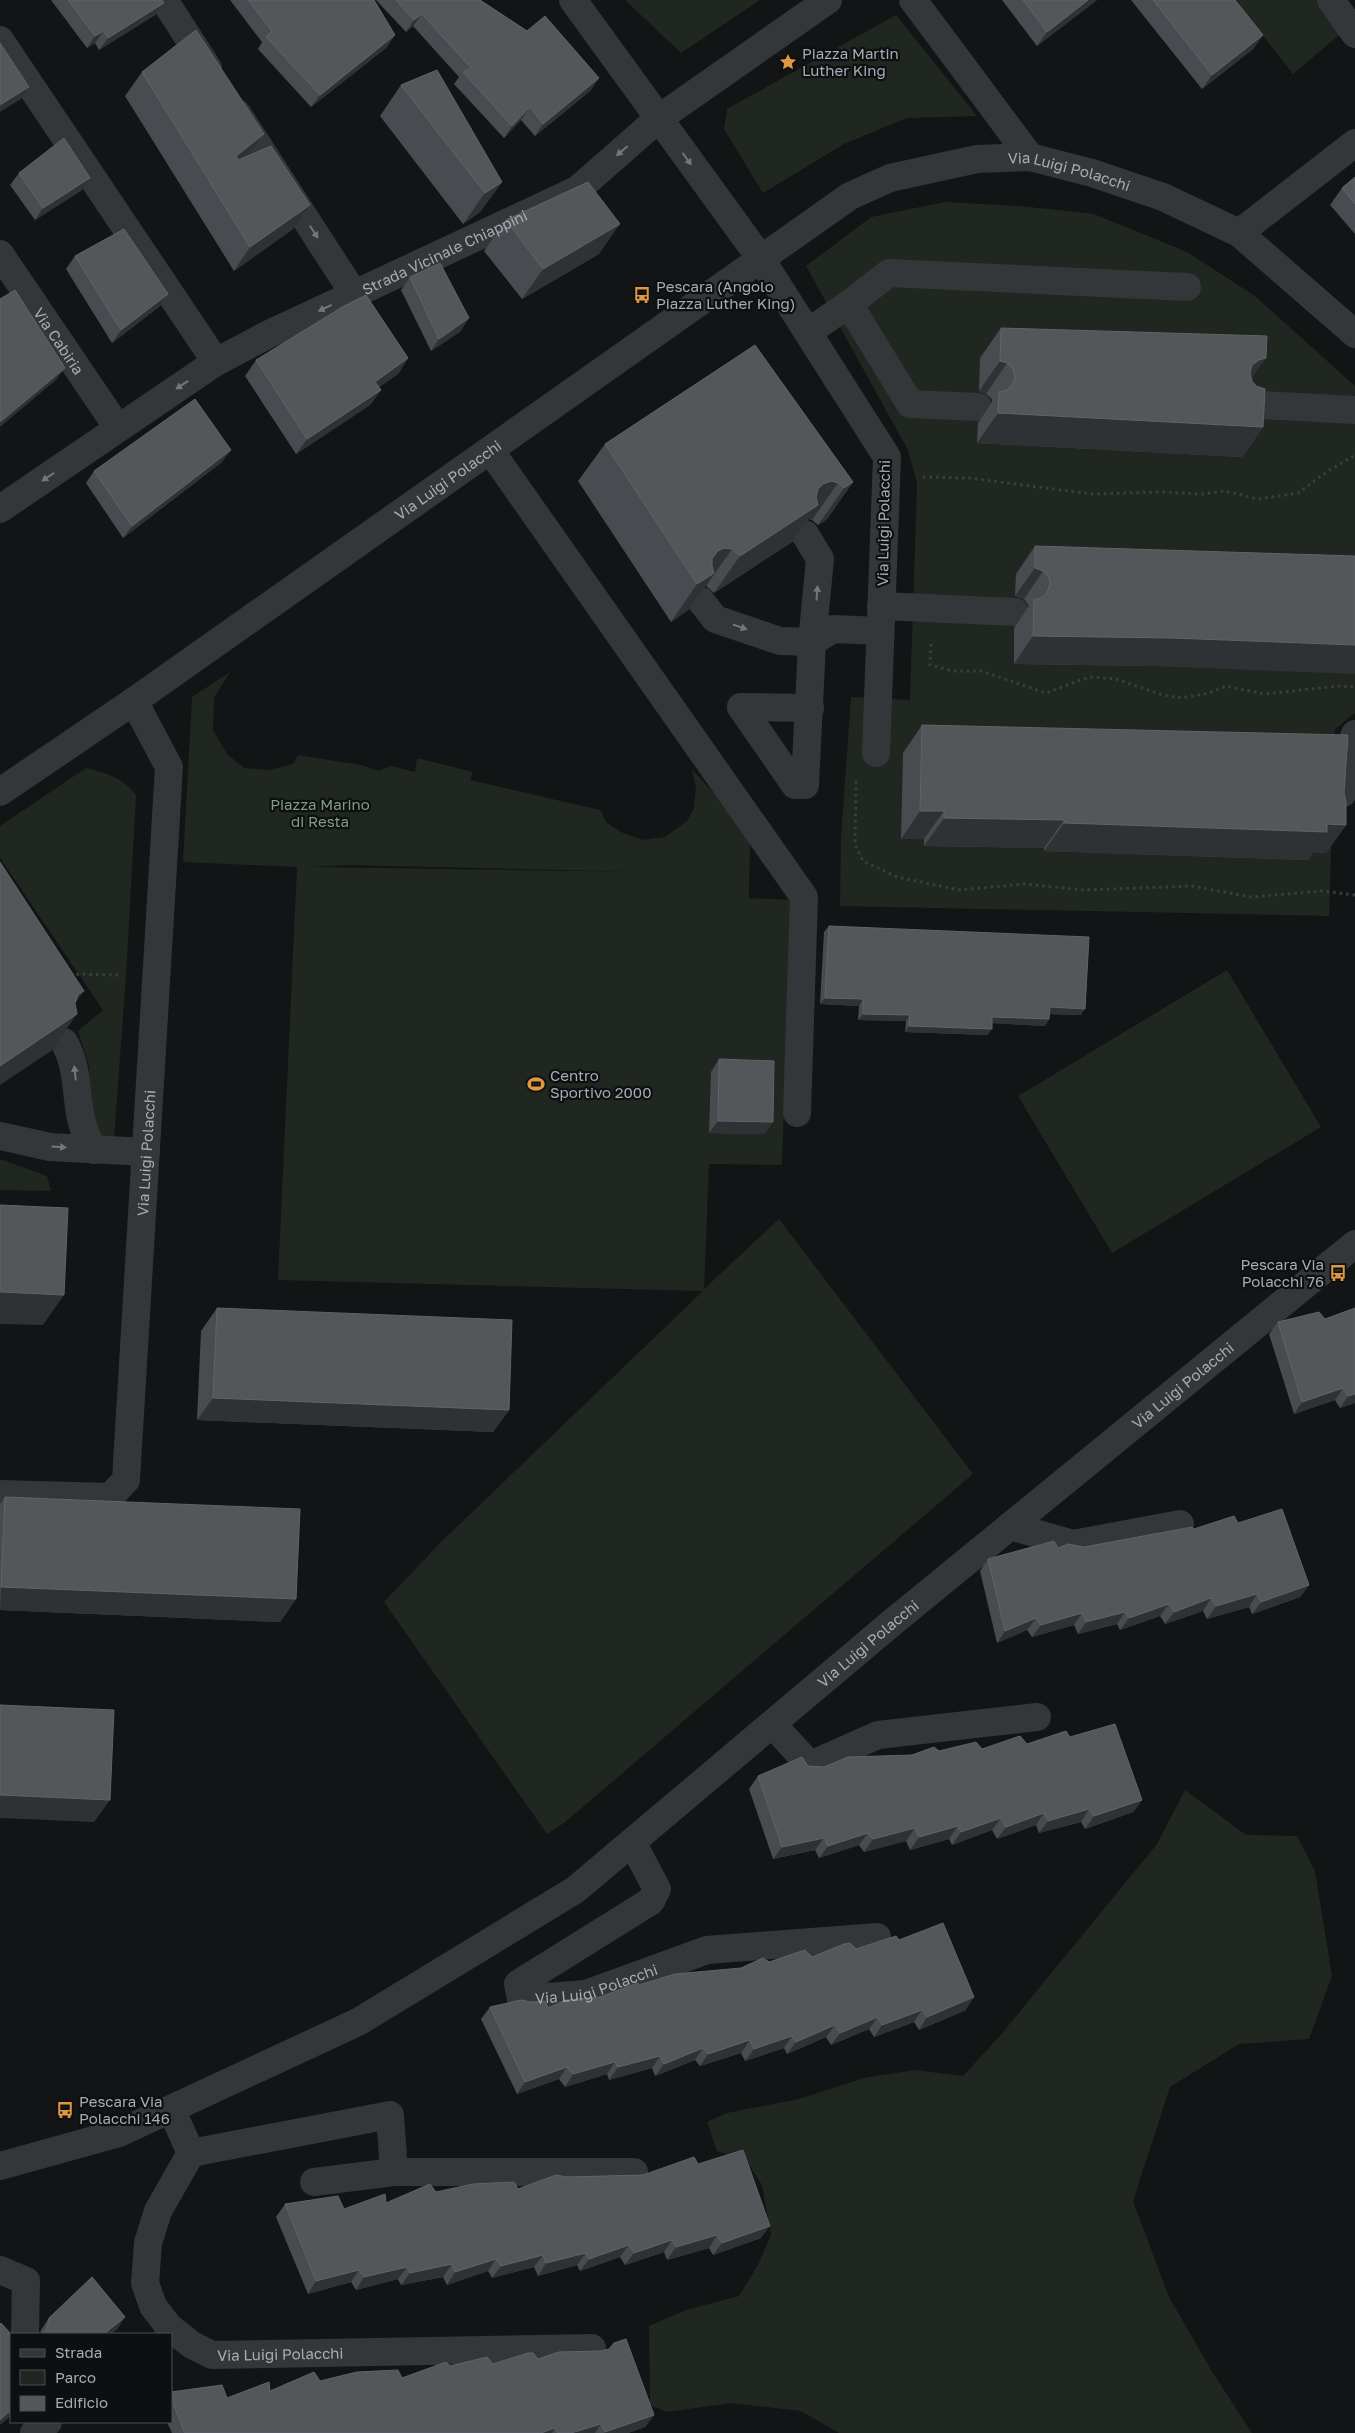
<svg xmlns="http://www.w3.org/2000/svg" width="1355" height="2433" font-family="'Golos Text',sans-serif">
	<rect width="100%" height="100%" fill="#131415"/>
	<!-- green -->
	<path fill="#202720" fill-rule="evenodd" d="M625,0H760L681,53Z
		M1235,0H1321L1344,31L1293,74Z
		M896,15L977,116L907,118L844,144L763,193L724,129L727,109Z
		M945,202L1020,206L1094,214L1187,252L1255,296L1355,386V713L1335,729L1329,916L840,906L841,837L851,697L910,700L917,483L908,450L806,266L871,217Z
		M230,672L214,698L213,730L227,754L244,768L270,770L293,764L298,755L361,765L379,771L391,766L415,772L417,758L473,772L470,780L600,810L607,823L621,832L643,840L665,837L687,821L694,808L696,788L692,769L750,834L749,898L791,900L782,1165L709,1164L704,1289L779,1219L973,1474L564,1823L547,1834L384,1602L441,1542L703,1291L278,1280L297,867L183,862L192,697ZM347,865L642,872H643L310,867Z
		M86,768C106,773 123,777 136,795L126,976L114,1139L94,1138L88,1125L89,1066L78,1031L103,1010L0,858V826Z
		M1227,970L1321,1127L1112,1253L1018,1096Z
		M0,1159L47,1176L51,1191L0,1190Z
		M1185,1790L1246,1835L1297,1836L1315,1871L1332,1976L1309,2039L1239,2044L1170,2087L1133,2201L1169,2297L1213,2373L1252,2433H839L801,2411L731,2403L667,2412L650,2405L649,2326L686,2310L739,2296L758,2265L771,2235L762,2185L746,2160L717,2151L707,2122L727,2113L799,2099L864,2078L915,2070L963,2076L999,2037L1157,1844Z"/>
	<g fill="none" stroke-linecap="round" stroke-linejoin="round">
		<!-- path -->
		<path stroke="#3b3d40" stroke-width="3" stroke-dasharray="2.5 4" stroke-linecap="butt" d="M923,477L969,478L1092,494L1162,492L1202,494L1225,491L1258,499L1298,493L1328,471L1355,455
			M931,644L930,665L953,671H981L1046,693L1089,677L1116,679L1163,695L1182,698L1209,693L1226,686L1264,694L1339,686L1355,687
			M856,781L855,845L863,861L897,877L959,890L1024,884L1084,890L1192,886L1251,897L1322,891L1355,895
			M70,974L121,975"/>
		<!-- minor -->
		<g stroke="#35363a" stroke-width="28">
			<path d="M164,0L208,68"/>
			<path d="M573,0L761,259L887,457L876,753"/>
			<path d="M913,0L1030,157"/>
			<path d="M1331,0L1355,34"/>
			<path d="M0,40L216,362"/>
			<path d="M237,113L354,294"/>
			<path d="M1239,233L1355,143"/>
			<path id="s1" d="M0,254L118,428"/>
			<path d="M849,304L889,273L1187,287"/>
			<path d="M808,332L849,304L910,404L978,407"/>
			<path d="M1244,404L1355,410"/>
			<path d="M490,450L804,897L797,1113"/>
			<path id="s2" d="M0,509L216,362L269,334L577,190L658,119L828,0"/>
			<path d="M701,601L715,619L780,641L812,642L820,559L805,534"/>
			<path d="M881,606L1015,612"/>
			<path d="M741,707L795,785H805L812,642L833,629L880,631"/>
			<path d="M741,707L810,708"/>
			<path id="s3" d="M0,792L134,701L850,196L890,178L977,159L1030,157L1092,173L1163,197L1239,233L1355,334"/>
			<path d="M1343,793L1346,758L1355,734"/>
			<path d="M64,1042C84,1076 70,1114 94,1150"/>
			<path d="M0,1136L50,1147L146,1152"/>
			<path id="s4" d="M0,1494L110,1497L126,1480L169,767L134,701"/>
			<path d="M1010,1526L1073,1544L1180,1524"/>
			<path d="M772,1724L810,1765L878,1735L1037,1717"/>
			<path id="s5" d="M632,1842L657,1889L651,1901L518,1984L521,1999L586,1994L707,1950L877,1937"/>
			<path d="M171,2109L191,2153L390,2115L394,2172H634"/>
			<path id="s6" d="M191,2153L158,2211L148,2243L145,2283L153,2306L169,2327L192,2345L212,2355L592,2348"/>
			<path id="s7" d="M0,2166L119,2133L358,2022L575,1890L894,1621L1355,1244"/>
			<path d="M314,2182L394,2172"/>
			<path d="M0,2270L26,2281L25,2334"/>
			<path d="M34,2433L48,2422"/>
		</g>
	</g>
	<!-- wall -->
	<path fill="#4a4b50" d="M51,0H162L164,3L155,15L99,50L95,43L87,48Z
		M230,0H374L395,35L386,48L311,107L258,49L262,42Z
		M376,0H480L599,78L590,91L535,136L521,120L504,138L454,84L459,77L413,26L406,32Z
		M1002,0H1097L1037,46Z
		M1131,0H1235L1263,35L1253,49L1202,89Z
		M142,72L264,134L249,155L293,229L234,271L125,96Z
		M401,85L502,182L480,212L463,224L380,116Z
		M19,173L82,190L35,220L10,185Z
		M1355,177V234L1330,205L1342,188Z
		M506,220L599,254L522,299L484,251Z
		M75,256L168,294L160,306L112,343L66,269Z
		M410,277L461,331L431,351L401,290Z
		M1001,328L1251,379L1263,427L1242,457L977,443L978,423L992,402V399L986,394L979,391L980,358Z
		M408,358L398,374L379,387L381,390L370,405L296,454L245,376L256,360Z
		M605,444L853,482L827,519L818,525L812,520L808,519L792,542L714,593L706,586H705L688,610L671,622L578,481Z
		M222,462L123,538L86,483L94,471Z
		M1035,546L1152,666L1014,664V628L1029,606L1024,599L1015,596L1016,574Z
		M922,725L1344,793L1346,825L1326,853L1313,852L1308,860L1044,851V848L924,846V839H901L903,753Z
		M829,926L1081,1015L1049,1014V1019L1045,1026L992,1023V1029L987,1035L905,1032L906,1021L858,1020L859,1006L820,1004L824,932Z
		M719,1059L773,1122L764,1134L709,1133L711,1072Z
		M217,1308L509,1410L493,1432L197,1420L201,1331Z
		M1319,1312L1355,1403L1340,1408L1335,1400L1294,1414L1269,1334L1278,1322Z
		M5,1497L296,1599L280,1622L0,1610V1504Z
		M1238,1523L1309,1585L1300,1597L1252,1614L1249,1607L1207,1619L1203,1611L1165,1624L1160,1616L1120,1630L1117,1624L1078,1634L1074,1625L1032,1637L1027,1630L997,1643L980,1571L988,1559L1058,1548L1084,1547Z
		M1070,1737L1142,1800L1133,1812L1085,1829L1081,1822L1039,1833L1036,1825L997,1839L992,1830L952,1845L949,1839L910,1850L906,1841L864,1852L859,1845L819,1858L815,1850L773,1859L749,1789L758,1776L808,1766L824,1767L939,1751L982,1749L1027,1744Z
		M899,1940L966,2010L919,2030L914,2022L874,2037L869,2029L831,2045L826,2037L787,2054L784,2048L745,2061L741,2053L700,2066L695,2060L655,2076L652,2068L609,2080L607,2074L565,2087L559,2079L517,2094L481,2019L490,2007L548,2008L600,1997L639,1985L741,1968L769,1962L812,1957L856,1949Z
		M698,2164L761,2238L713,2255L709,2248L667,2260L664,2252L625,2265L620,2257L580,2271L577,2265L538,2276L534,2267L492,2278L488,2271L447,2285L443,2277L401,2285L398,2279L356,2290L351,2282L308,2294L276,2217L285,2204L344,2209L386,2203L436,2192L518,2189L567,2177L643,2175Z
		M125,2317L117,2329L111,2334H40L41,2330L49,2318Z
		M538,2359L654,2415L645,2427L628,2433H172L167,2422H171V2392L227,2398L270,2391L320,2381L402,2378L450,2366L493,2364Z"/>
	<!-- shaded-wall -->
	<path fill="#303134" d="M1088,0H1097L1037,46L1047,32Z
		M164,3L155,15L99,50L108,38Z
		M422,14L413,26L406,32L414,20Z
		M104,31L95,43L87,48L95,36Z
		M395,35L386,48L311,107L320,95Z
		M1263,35L1253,49L1202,89L1212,75Z
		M599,78L590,91L535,136L543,124Z
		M29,87L21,99L0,112V105Z
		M530,107L521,120L504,138L512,126Z
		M264,134L247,158L219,180L236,156Z
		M90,178L82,190L35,220L43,208Z
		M502,182L480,212L463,224L485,193Z
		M310,205L293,229L234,271L250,247Z
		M620,224L599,254L522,299L543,269Z
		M168,294L160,306L112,343L121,330Z
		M469,318L461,331L431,351L439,339Z
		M408,358L398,374L364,397L375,382Z
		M1266,358L1245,388L1252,365L1259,360Z
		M1000,361L1007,363L986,394L979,391Z
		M65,368L56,380L0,427V422Z
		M381,390L370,405L296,454L307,439Z
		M998,413L1263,427L1242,457L977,443Z
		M231,450L222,462L123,538L132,526Z
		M831,481L838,483L812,520L808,519L792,542L714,593L740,556L823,484Z
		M853,482L827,519L818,525L844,488Z
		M724,548L732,549L706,586H705L688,610L671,622L697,584L696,582L718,551Z
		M1035,568L1043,571L1024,599L1015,596Z
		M1033,636L1172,638L1355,645V674L1152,666L1014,664Z
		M920,811H944L924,839H901Z
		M944,818L1064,820L1044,848L924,846Z
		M1064,823L1327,824L1346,825L1326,853L1313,852L1308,860L1044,851Z
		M84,991L59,1026L77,1014L51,1051L0,1085V1066Z
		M825,998L863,999L859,1006L820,1004Z
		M1050,1007L1085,1009L1081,1015L1045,1014Z
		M863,1014L910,1015L906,1021L858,1020Z
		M992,1017L1049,1019L1045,1026L988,1023Z
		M909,1026L992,1029L987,1035L905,1032Z
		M718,1121L773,1122L764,1134L709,1133Z
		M0,1292L64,1295L43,1325L0,1324Z
		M1343,1388L1335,1400L1294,1414L1302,1402Z
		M1355,1394V1403L1340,1408L1348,1396Z
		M213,1398L509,1410L493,1432L197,1420Z
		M1309,1585L1300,1597L1252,1614L1261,1602Z
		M1,1587L296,1599L280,1622L0,1610Z
		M1257,1594L1249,1607L1207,1619L1216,1606Z
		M1211,1598L1203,1611L1165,1624L1174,1612Z
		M1169,1604L1160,1616L1120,1630L1129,1618Z
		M1125,1612L1117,1624L1078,1634L1086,1622Z
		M1082,1613L1074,1625L1032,1637L1041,1625Z
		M1036,1618L1027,1630L997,1643L1005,1631Z
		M0,1795L110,1800L94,1822L0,1818Z
		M1142,1800L1133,1812L1085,1829L1094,1816Z
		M1089,1809L1081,1822L1039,1833L1048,1821Z
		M1044,1813L1036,1825L997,1839L1006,1827Z
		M1001,1818L992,1830L952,1845L961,1832Z
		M958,1826L949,1839L910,1850L919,1837Z
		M915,1828L906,1841L864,1852L873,1839Z
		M868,1833L859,1845L819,1858L828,1846Z
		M824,1838L815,1850L773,1859L782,1847Z
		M974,1997L966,2010L919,2030L927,2017Z
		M922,2010L914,2022L874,2037L882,2025Z
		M878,2017L869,2029L831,2045L840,2033Z
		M835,2025L826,2037L787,2054L796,2042Z
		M792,2036L784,2048L745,2061L754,2049Z
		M750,2040L741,2053L700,2066L708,2054Z
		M703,2048L695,2060L655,2076L664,2064Z
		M660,2056L652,2068L609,2080L618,2067Z
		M615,2062L607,2074L565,2087L573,2074Z
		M567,2067L559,2079L517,2094L525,2082Z
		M770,2226L761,2238L713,2255L722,2243Z
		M717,2235L709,2248L667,2260L676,2247Z
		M672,2240L664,2252L625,2265L634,2253Z
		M629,2245L620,2257L580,2271L589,2259Z
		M586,2253L577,2265L538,2276L546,2263Z
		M543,2255L534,2267L492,2278L501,2266Z
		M496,2259L488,2271L447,2285L455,2272Z
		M452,2264L443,2277L401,2285L410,2273Z
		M407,2267L398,2279L356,2290L364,2277Z
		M359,2270L351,2282L308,2294L316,2281Z
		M125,2317L117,2329L111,2334H104Z
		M11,2410V2416L0,2425V2420Z
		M654,2415L645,2427L628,2433H604L605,2432Z
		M601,2424L595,2433H571Z
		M555,2428L552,2433H541Z"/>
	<!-- building -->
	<path fill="#54565a" stroke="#616368" d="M68,0H162L164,3L108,38L104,31L95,36Z
		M248,0H374L395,35L320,95L266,37L272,31Z
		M396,0H480L527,31L545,16L599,78L543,124L530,107L512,126L463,72L471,68L422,14L414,20Z
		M1023,0H1088L1047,32Z
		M1153,0H1235L1263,35L1212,75Z
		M196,30L264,134L236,156L238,160L271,146L310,205L250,247L142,72Z
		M0,43L29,87L0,105Z
		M437,70L502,182L485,193L401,85Z
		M64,138L90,178L43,208L19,173Z
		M1355,177V204L1342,188Z
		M588,182L620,224L543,269L506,220Z
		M124,229L168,294L121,330L75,256Z
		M440,263L469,318L439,339L410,277Z
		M15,290L65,368L0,422V299Z
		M366,295L408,358L375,382L381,390L307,439L256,360L344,306Z
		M1001,328L1267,336L1266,358L1259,360L1252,365L1250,373L1252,381L1256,386L1265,389L1263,427L998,413L999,392L1007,390L1012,385L1015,378L1013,369L1007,363L1000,361Z
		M755,345L853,482L844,488L838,483L831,481L823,484L818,489L816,497L818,505L740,556L732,549L724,548L718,551L712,558V566L714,573L697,584L605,444Z
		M195,399L231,450L132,526L94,471Z
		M1035,546L1355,556V645L1172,638L1033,636L1034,600L1041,598L1047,593L1050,584L1049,577L1043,571L1035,568Z
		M922,725L1348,735L1344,793L1346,802V825L1327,824V832L1064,823V820L944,818V811H920Z
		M0,862L84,991L78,995L75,1003L77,1014L0,1066Z
		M829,926L1089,937L1085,1009L1050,1007L1049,1019L992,1017V1029L909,1026L910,1015L863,1014V999L825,998Z
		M719,1059L774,1061L773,1122L718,1121Z
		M0,1205L68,1208L64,1295L0,1292Z
		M217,1308L512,1320L509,1410L213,1398Z
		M1355,1308V1394L1348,1396L1343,1388L1302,1402L1278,1322L1319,1312L1325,1319Z
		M5,1497L300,1509L296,1599L1,1587Z
		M1282,1509L1309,1585L1261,1602L1257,1594L1216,1606L1211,1598L1174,1612L1169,1604L1129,1618L1125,1612L1086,1622L1082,1613L1041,1625L1036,1618L1005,1631L988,1559L1054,1541L1058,1548L1068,1544L1084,1547L1192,1527L1194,1529L1234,1516L1238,1523Z
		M0,1705L114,1710L110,1800L0,1795Z
		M1115,1724L1142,1800L1094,1816L1089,1809L1048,1821L1044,1813L1006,1827L1001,1818L961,1832L958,1826L919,1837L915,1828L873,1839L868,1833L828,1846L824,1838L782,1847L758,1776L802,1757L808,1766L824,1767L848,1757L912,1755L934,1747L939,1751L976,1742L982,1749L1020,1736L1027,1744L1066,1731L1070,1737Z
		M943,1923L974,1997L927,2017L922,2010L882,2025L878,2017L840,2033L835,2025L796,2042L792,2036L754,2049L750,2040L708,2054L703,2048L664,2064L660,2056L618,2067L615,2062L573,2074L567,2067L525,2082L490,2007L521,2000L530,2002L545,2001L548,2008L566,2000L600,1997L638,1983L639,1985L675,1974L741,1968L763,1958L769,1962L805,1950L812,1957L844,1944L850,1943L856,1949L896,1936L899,1940Z
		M743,2150L770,2226L722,2243L717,2235L676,2247L672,2240L634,2253L629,2245L589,2259L586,2253L546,2263L543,2255L501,2266L496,2259L455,2272L452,2264L410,2273L407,2267L364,2277L359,2270L316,2281L285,2204L338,2196L344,2209L385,2194L386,2203L430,2184L436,2192L473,2184L514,2182L518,2189L556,2175L567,2177L643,2175L694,2157L698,2164Z
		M92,2277L125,2317L104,2334H42L47,2329L49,2318Z
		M1,2323L11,2334V2410L0,2420V2324Z
		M626,2339L654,2415L605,2432L601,2424L571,2433H558L555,2428L541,2433H185L171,2398V2392L222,2385L227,2398L269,2382L270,2391L314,2372L320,2381L357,2372L398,2370L402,2378L446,2362L450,2366L487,2357L493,2364L528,2353H533L538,2359L559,2352L601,2351L609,2349L614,2343Z"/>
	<!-- one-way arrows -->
	<defs><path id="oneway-solid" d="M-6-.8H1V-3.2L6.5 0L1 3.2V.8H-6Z" transform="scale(1.25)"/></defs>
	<g fill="#73777d">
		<use href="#oneway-solid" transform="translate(622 151) rotate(139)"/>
		<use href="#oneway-solid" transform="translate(687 159) rotate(54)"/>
		<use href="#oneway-solid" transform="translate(314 232) rotate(57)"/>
		<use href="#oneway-solid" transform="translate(325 308) rotate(155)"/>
		<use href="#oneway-solid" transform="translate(182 385) rotate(146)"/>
		<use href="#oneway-solid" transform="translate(48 477) rotate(146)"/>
		<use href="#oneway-solid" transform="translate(817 593) rotate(-86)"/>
		<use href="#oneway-solid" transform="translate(740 627) rotate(19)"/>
		<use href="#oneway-solid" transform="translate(75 1073) rotate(-96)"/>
		<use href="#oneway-solid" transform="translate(59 1147) rotate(4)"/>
	</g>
	<!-- icons -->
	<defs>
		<g id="sight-bare" transform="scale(1.35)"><path d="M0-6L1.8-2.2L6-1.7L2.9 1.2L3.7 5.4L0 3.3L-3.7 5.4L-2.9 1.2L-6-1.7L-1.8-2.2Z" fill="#df9741" stroke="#0e0f10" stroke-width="2.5" paint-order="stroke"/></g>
		<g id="bus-bare" transform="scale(1.35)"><path d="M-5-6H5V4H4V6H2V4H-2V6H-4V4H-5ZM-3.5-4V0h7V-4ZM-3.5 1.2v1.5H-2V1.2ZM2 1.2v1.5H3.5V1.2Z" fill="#df9741" stroke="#0e0f10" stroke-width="2.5" paint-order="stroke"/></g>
		<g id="stadium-bare" transform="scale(1.35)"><path d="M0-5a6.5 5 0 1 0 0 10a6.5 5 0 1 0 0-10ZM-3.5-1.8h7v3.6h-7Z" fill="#df9741" stroke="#0e0f10" stroke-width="2.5" paint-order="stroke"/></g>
	</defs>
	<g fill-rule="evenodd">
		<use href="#sight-bare" x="788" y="62"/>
		<use href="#bus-bare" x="642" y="295"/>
		<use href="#stadium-bare" x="536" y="1084"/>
		<use href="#bus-bare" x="1338" y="1273"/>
		<use href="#bus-bare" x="65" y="2110"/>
	</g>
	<g text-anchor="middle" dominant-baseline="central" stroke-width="4.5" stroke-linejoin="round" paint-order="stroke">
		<!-- poi labels -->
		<g font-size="15" fill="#a6acb4" stroke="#0e0f10" text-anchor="start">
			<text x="802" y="53">Piazza Martin<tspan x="802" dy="17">Luther King</tspan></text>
			<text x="656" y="286">Pescara (Angolo<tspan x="656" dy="17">Piazza Luther King)</tspan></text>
			<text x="550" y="1075">Centro<tspan x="550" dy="17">Sportivo 2000</tspan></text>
			<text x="1324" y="1264" text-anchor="end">Pescara Via<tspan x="1324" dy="17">Polacchi 76</tspan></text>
			<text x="79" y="2101">Pescara Via<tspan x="79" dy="17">Polacchi 146</tspan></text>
		</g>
		<!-- street labels -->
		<g font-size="15" fill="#a6acb4" stroke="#0e0f10">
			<text stroke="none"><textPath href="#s3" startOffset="1265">Via Luigi Polacchi</textPath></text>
			<text stroke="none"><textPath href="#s2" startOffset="515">Strada Vicinale Chiappini</textPath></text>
			<text stroke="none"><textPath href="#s1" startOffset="105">Via Cabiria</textPath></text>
			<text stroke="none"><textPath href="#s3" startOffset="546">Via Luigi Polacchi</textPath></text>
			<text transform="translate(883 523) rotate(-89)">Via Luigi Polacchi</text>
			<text stroke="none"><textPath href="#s4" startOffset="461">Via Luigi Polacchi</textPath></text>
			<text stroke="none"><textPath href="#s7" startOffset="1431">Via Luigi Polacchi</textPath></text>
			<text stroke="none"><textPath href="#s7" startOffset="1024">Via Luigi Polacchi</textPath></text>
			<text stroke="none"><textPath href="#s5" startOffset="316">Via Luigi Polacchi</textPath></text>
			<text stroke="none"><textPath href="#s6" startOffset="311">Via Luigi Polacchi</textPath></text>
		</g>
		<!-- park labels -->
		<g font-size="15" fill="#819d7f" stroke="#0e0f10">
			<text x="320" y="804">Piazza Marino<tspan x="320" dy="17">di Resta</tspan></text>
		</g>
	</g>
	<!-- legend -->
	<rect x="10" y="2333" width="162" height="90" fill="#0e0f10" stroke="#4b4e52"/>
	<rect x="20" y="2349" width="25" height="8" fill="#35363a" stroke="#4b4e52"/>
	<text x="55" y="2358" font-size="15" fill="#a6acb4">Strada</text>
	<rect x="20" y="2370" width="25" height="15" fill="#202720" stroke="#4b4e52"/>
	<text x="55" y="2383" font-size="15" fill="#a6acb4">Parco</text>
	<rect x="20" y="2396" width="25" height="15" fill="#54565a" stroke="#4b4e52"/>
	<text x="55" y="2408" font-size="15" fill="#a6acb4">Edificio</text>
</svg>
